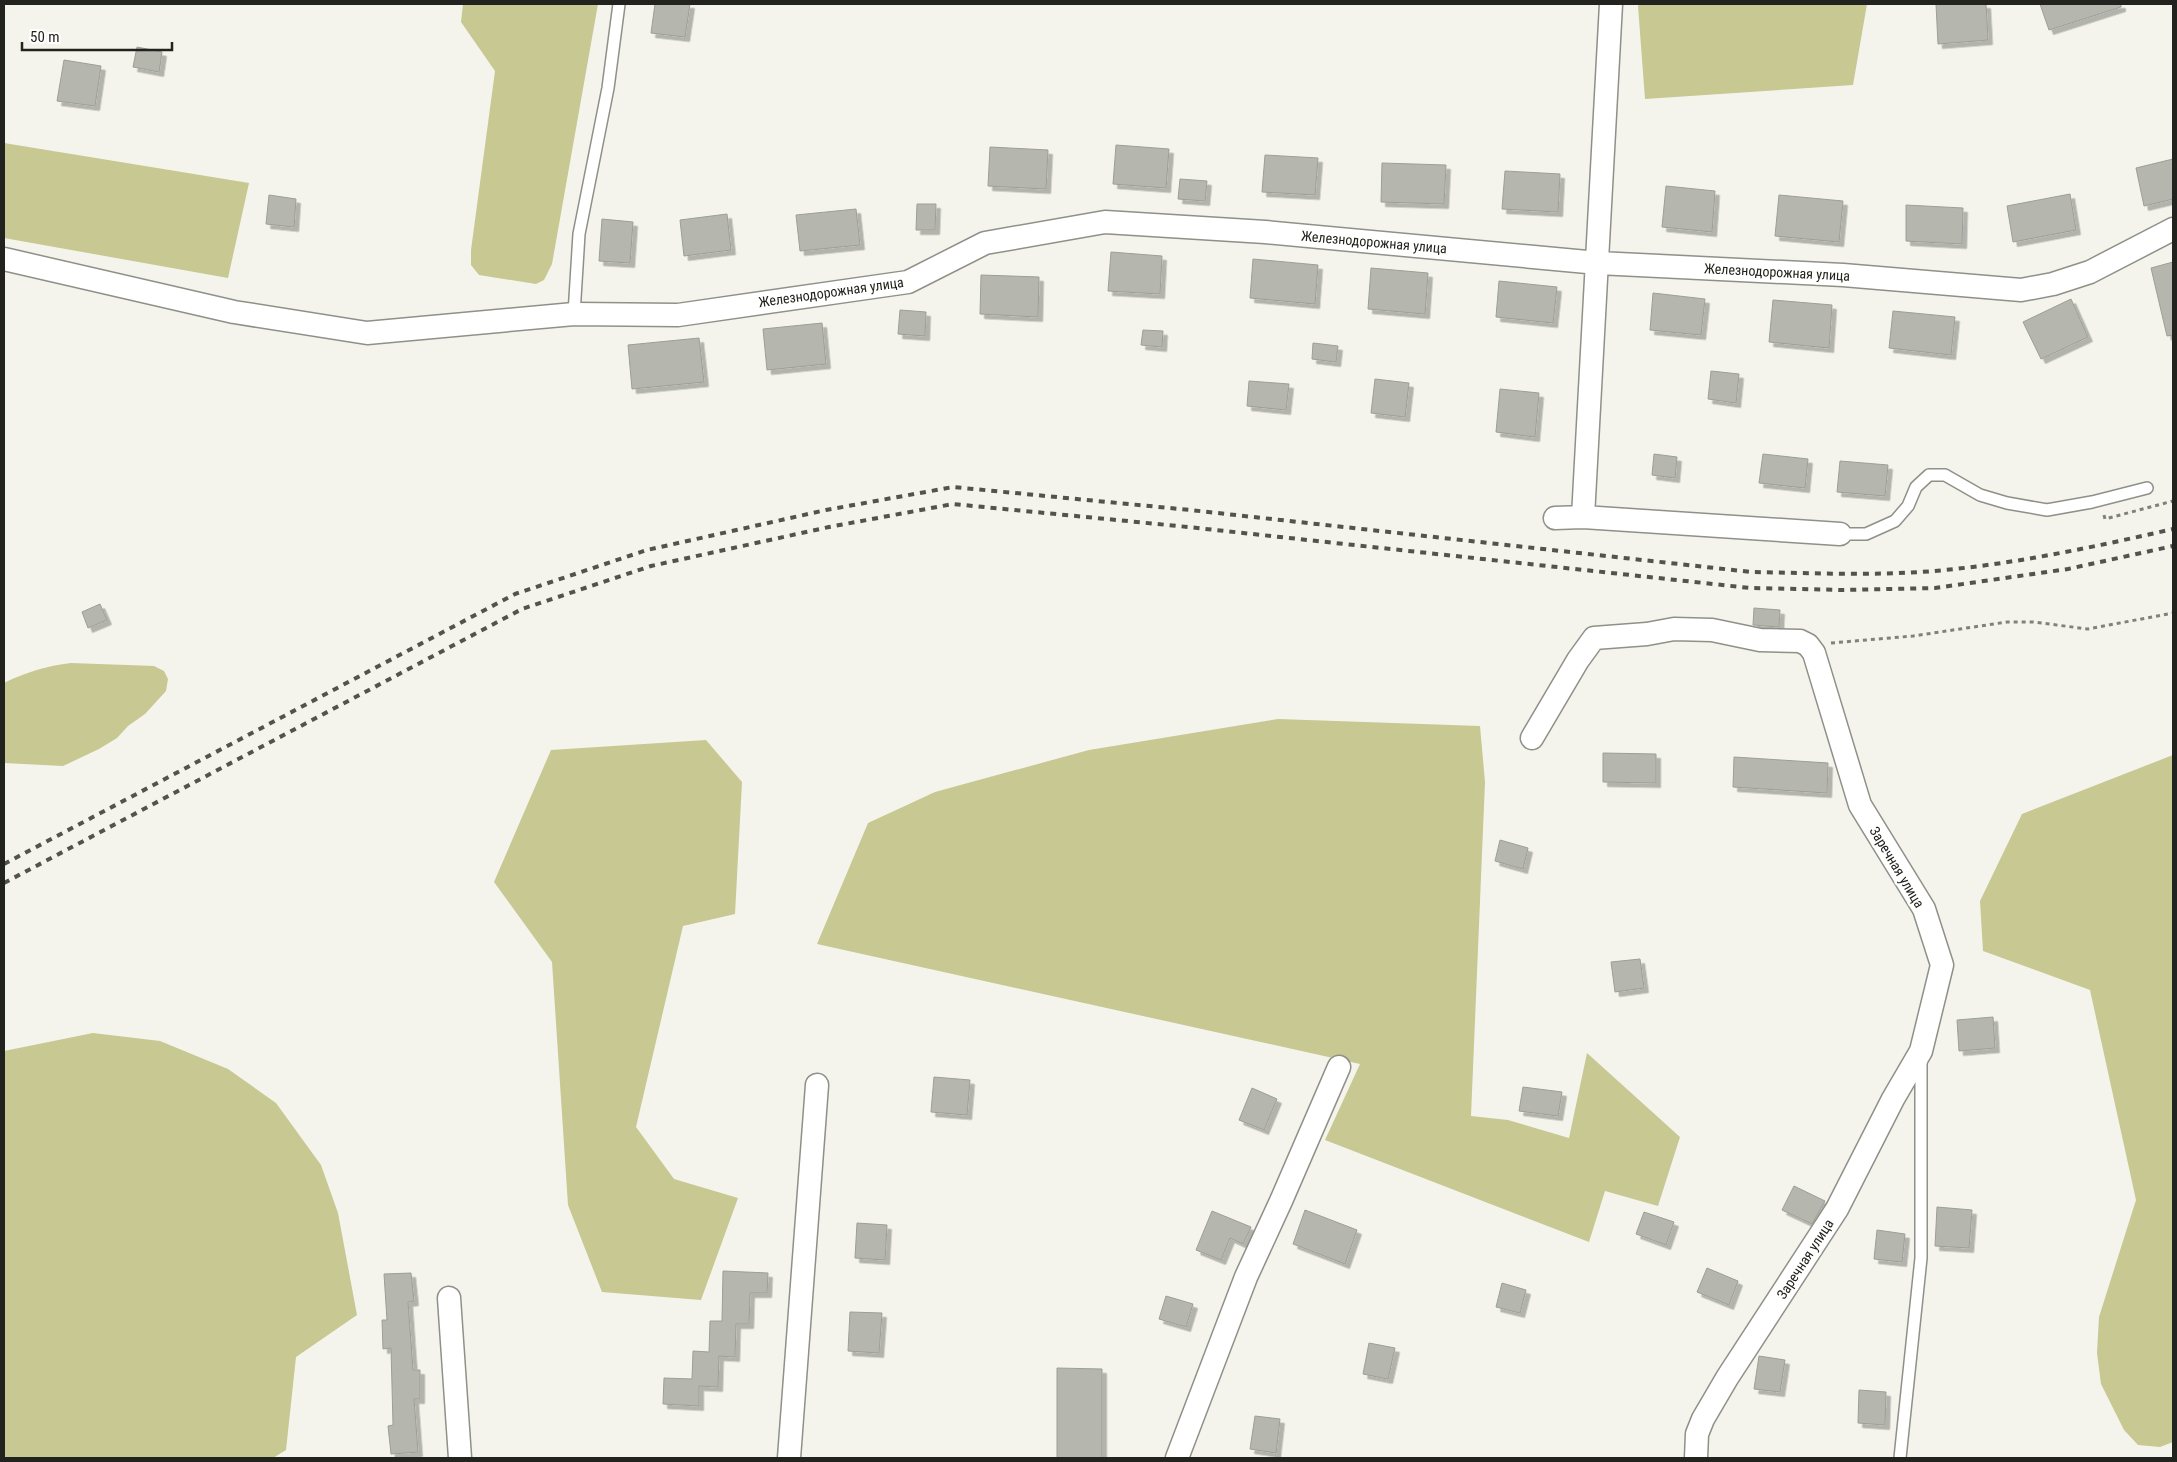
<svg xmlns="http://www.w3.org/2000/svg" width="2177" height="1462" font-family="'Roboto Condensed',sans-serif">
	<defs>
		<filter id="shadow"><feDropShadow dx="4.5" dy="4.5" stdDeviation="0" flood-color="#0004"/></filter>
	</defs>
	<rect width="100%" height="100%" fill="#f4f4ec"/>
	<!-- forest -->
	<path fill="#c7c892" d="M463,4H598L552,264L544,280L536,284L479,275L471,265V250L495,71L461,22Z
		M1640,4H1867L1853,85L1645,99L1638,6Z
		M4,143L249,183L228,278L4,238Z
		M71,663L154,666L164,671L168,679L166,691L145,714L128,726L117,738L99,749L63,766L4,763V683C26,672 47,666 71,663Z
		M1278,719L1480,726L1485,782L1471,1116L1508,1120L1569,1138L1587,1053L1680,1137L1658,1206L1605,1191L1589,1242L1325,1140L1360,1064L817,944L868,823L935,792L1089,750Z
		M706,740L742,782L735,914L683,926L636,1127L674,1179L738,1198L701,1300L602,1292L568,1205L552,962L494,882L551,750Z
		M2173,755V1442L2160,1447L2138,1445L2124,1430L2101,1384L2097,1353L2099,1317L2136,1200L2090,990L1983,951L1980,901L2022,814Z
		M93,1033L160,1041L228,1069L276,1103L321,1165L338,1213L357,1315L296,1357L286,1450L273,1458H4V1051Z"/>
	<!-- building -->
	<path fill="#b5b6ae" stroke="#9d9e96" filter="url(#shadow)" d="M655,4H690L685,37L651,33Z
		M1936,4H1986L1988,40L1938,44Z
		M2040,4H2121V7L2049,30Z
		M137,47L162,52L159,72L133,67Z
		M64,60L101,66L95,106L57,101Z
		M1116,145L1169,149L1166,188L1113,184Z
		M990,147L1048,150L1046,189L988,186Z
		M1265,155L1318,158L1315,195L1262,192Z
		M2173,159V199L2144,206L2136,168Z
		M1382,163L1446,165L1444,204L1381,202Z
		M1505,171L1560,174L1558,212L1502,209Z
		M1180,179L1207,181L1205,201L1178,199Z
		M1666,186L1715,191L1712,232L1662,227Z
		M2070,194L2076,230L2013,242L2007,206Z
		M269,195L296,199L294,227L266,224Z
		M1779,195L1843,201L1839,242L1775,236Z
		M917,204H936L935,230H916Z
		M1906,205L1963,208L1962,244L1906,241Z
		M856,209L860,245L800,251L796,215Z
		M727,214L731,250L684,256L680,220Z
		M602,219L633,222L630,263L599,261Z
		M1111,252L1162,256L1160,294L1108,291Z
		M1253,259L1318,265L1315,304L1250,298Z
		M2173,262V335L2167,336L2151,268Z
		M1371,268L1428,273L1425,314L1368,309Z
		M981,275L1039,277L1038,317L980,314Z
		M1499,281L1557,287L1553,323L1496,317Z
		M1653,293L1705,299L1701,335L1650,330Z
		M2071,299L2088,337L2041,359L2023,322Z
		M1773,300L1832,305L1829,348L1769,342Z
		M900,310L926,312L925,336L898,334Z
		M1893,311L1955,317L1951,355L1889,348Z
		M822,323L826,364L767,370L763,329Z
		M1143,330L1163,331L1162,347L1141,345Z
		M699,338L704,382L632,389L628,345Z
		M1313,343L1338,346L1336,362L1312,359Z
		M1711,371L1739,374L1736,403L1708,399Z
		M1375,379L1409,383L1405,417L1371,413Z
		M1249,381L1289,384L1286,410L1247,406Z
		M1500,389L1539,393L1535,437L1496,432Z
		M1654,454L1677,457L1675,478L1652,475Z
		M1763,454L1808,459L1805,488L1759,483Z
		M1840,461L1888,465L1885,496L1837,492Z
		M100,604L107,620L88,628L82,612Z
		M1754,608L1780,610L1779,627L1753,625Z
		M1603,753L1656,754V783L1603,782Z
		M1734,757L1828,763L1827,793L1733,787Z
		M1500,840L1528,848L1523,869L1495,861Z
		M1640,959L1644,988L1615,992L1611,962Z
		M1993,1017L1995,1048L1959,1051L1957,1020Z
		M934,1077L970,1080L967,1115L931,1112Z
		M1523,1087L1562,1092L1558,1116L1519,1111Z
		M1252,1088L1277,1099L1264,1130L1239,1120Z
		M1794,1186L1825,1201L1812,1224L1782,1210Z
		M1937,1207L1972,1210L1969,1248L1935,1246Z
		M1305,1210L1357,1230L1345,1264L1293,1244Z
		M1212,1211L1251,1227L1243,1244L1230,1238L1221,1260L1196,1250Z
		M1644,1212L1674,1222L1666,1245L1636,1234Z
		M857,1223L887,1225L885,1260L855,1258Z
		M1877,1230L1905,1234L1902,1262L1874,1259Z
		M1707,1268L1738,1281L1729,1305L1697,1292Z
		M723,1271L768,1273L767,1293H750L749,1324H736L735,1357L719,1356L718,1387L699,1386V1406L663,1404L664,1378L692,1379L693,1351L709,1352L710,1321H722Z
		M411,1273L414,1301L408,1302L413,1370H420V1399H414L418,1452L391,1454L388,1426L393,1425L391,1348L383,1349L382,1320H387L384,1274Z
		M1502,1283L1526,1290L1520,1313L1496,1307Z
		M1166,1296L1193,1304L1186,1327L1159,1319Z
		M850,1312L882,1313L879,1353L848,1351Z
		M1369,1343L1395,1348L1388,1379L1363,1374Z
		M1759,1356L1785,1360L1780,1392L1754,1389Z
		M1057,1368L1102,1369V1458H1057Z
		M1859,1390L1886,1392L1885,1425L1858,1423Z
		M1255,1416L1280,1419L1276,1453L1250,1449Z"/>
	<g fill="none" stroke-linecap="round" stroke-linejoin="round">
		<!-- lane casing -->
		<g stroke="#8f9088" stroke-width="14">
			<path id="lane" d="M574,314L579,234L608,88L619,4
				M1840,534H1866L1895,521L1908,506L1916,487L1929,475H1945L1980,495L2007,503L2047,510L2092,502L2147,488
				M1900,1458L1921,1258V1059"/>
		</g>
		<!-- street casing -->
		<g stroke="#8f9088" stroke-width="25">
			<path id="street" d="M4,259L234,312L367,333L574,314L678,315L908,282L985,243L1105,222L1265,232L1598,263L1843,275L2021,290L2053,284L2090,272L2173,229
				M1583,517L1840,534
				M1555,518L1583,517L1611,4
				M1532,738L1578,660L1594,638L1647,634L1674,629L1712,630L1760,640L1800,641L1808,645L1814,653L1860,805L1924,909L1942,965L1921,1051L1893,1099L1837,1209L1727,1378L1703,1419L1697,1434L1696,1458
				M449,1298L460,1458
				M789,1458L817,1085
				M1177,1458L1246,1277L1281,1201L1339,1067"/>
		</g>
		<!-- path -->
		<path stroke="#81817c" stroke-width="3" stroke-dasharray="4 4" stroke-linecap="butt" d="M2104,515L2105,519L2173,501
			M1831,643L1913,636L2007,622H2033L2088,629L2173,613"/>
		<!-- lane -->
		<use href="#lane" stroke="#fff" stroke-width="11"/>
		<!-- street -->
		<use href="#street" stroke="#fff" stroke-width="22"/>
		<!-- rail -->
		<path stroke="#52524e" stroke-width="4" stroke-dasharray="6 6" stroke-linecap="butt" d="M4,864L515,594L647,550L826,510L953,487L1190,510L1751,572C1812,573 1874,576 1934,571C2015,564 2094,547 2173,529
			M4,883L522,609L651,566L829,527L953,504L1188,527L1750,588L1844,590L1935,588L2068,569L2173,546"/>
	</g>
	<g text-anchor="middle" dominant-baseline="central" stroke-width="5" stroke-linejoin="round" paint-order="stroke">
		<!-- street labels -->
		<g font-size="14" fill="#22221f" stroke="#fffffe">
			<text transform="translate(1374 242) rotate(5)">Железнодорожная улица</text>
			<text transform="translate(1777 272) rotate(3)">Железнодорожная улица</text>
			<text transform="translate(831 292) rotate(-8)">Железнодорожная улица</text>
			<text transform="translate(1897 867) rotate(59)">Заречная улица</text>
			<text transform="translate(1805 1259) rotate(-57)">Заречная улица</text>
		</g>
	</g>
	<!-- border -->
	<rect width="2177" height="1462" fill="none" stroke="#22221f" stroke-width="10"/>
	<!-- scale -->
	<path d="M22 42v8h150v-8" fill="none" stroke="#22221f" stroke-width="2.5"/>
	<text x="30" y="42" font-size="15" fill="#22221f" stroke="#fffffe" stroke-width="4" paint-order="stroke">50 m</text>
</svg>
